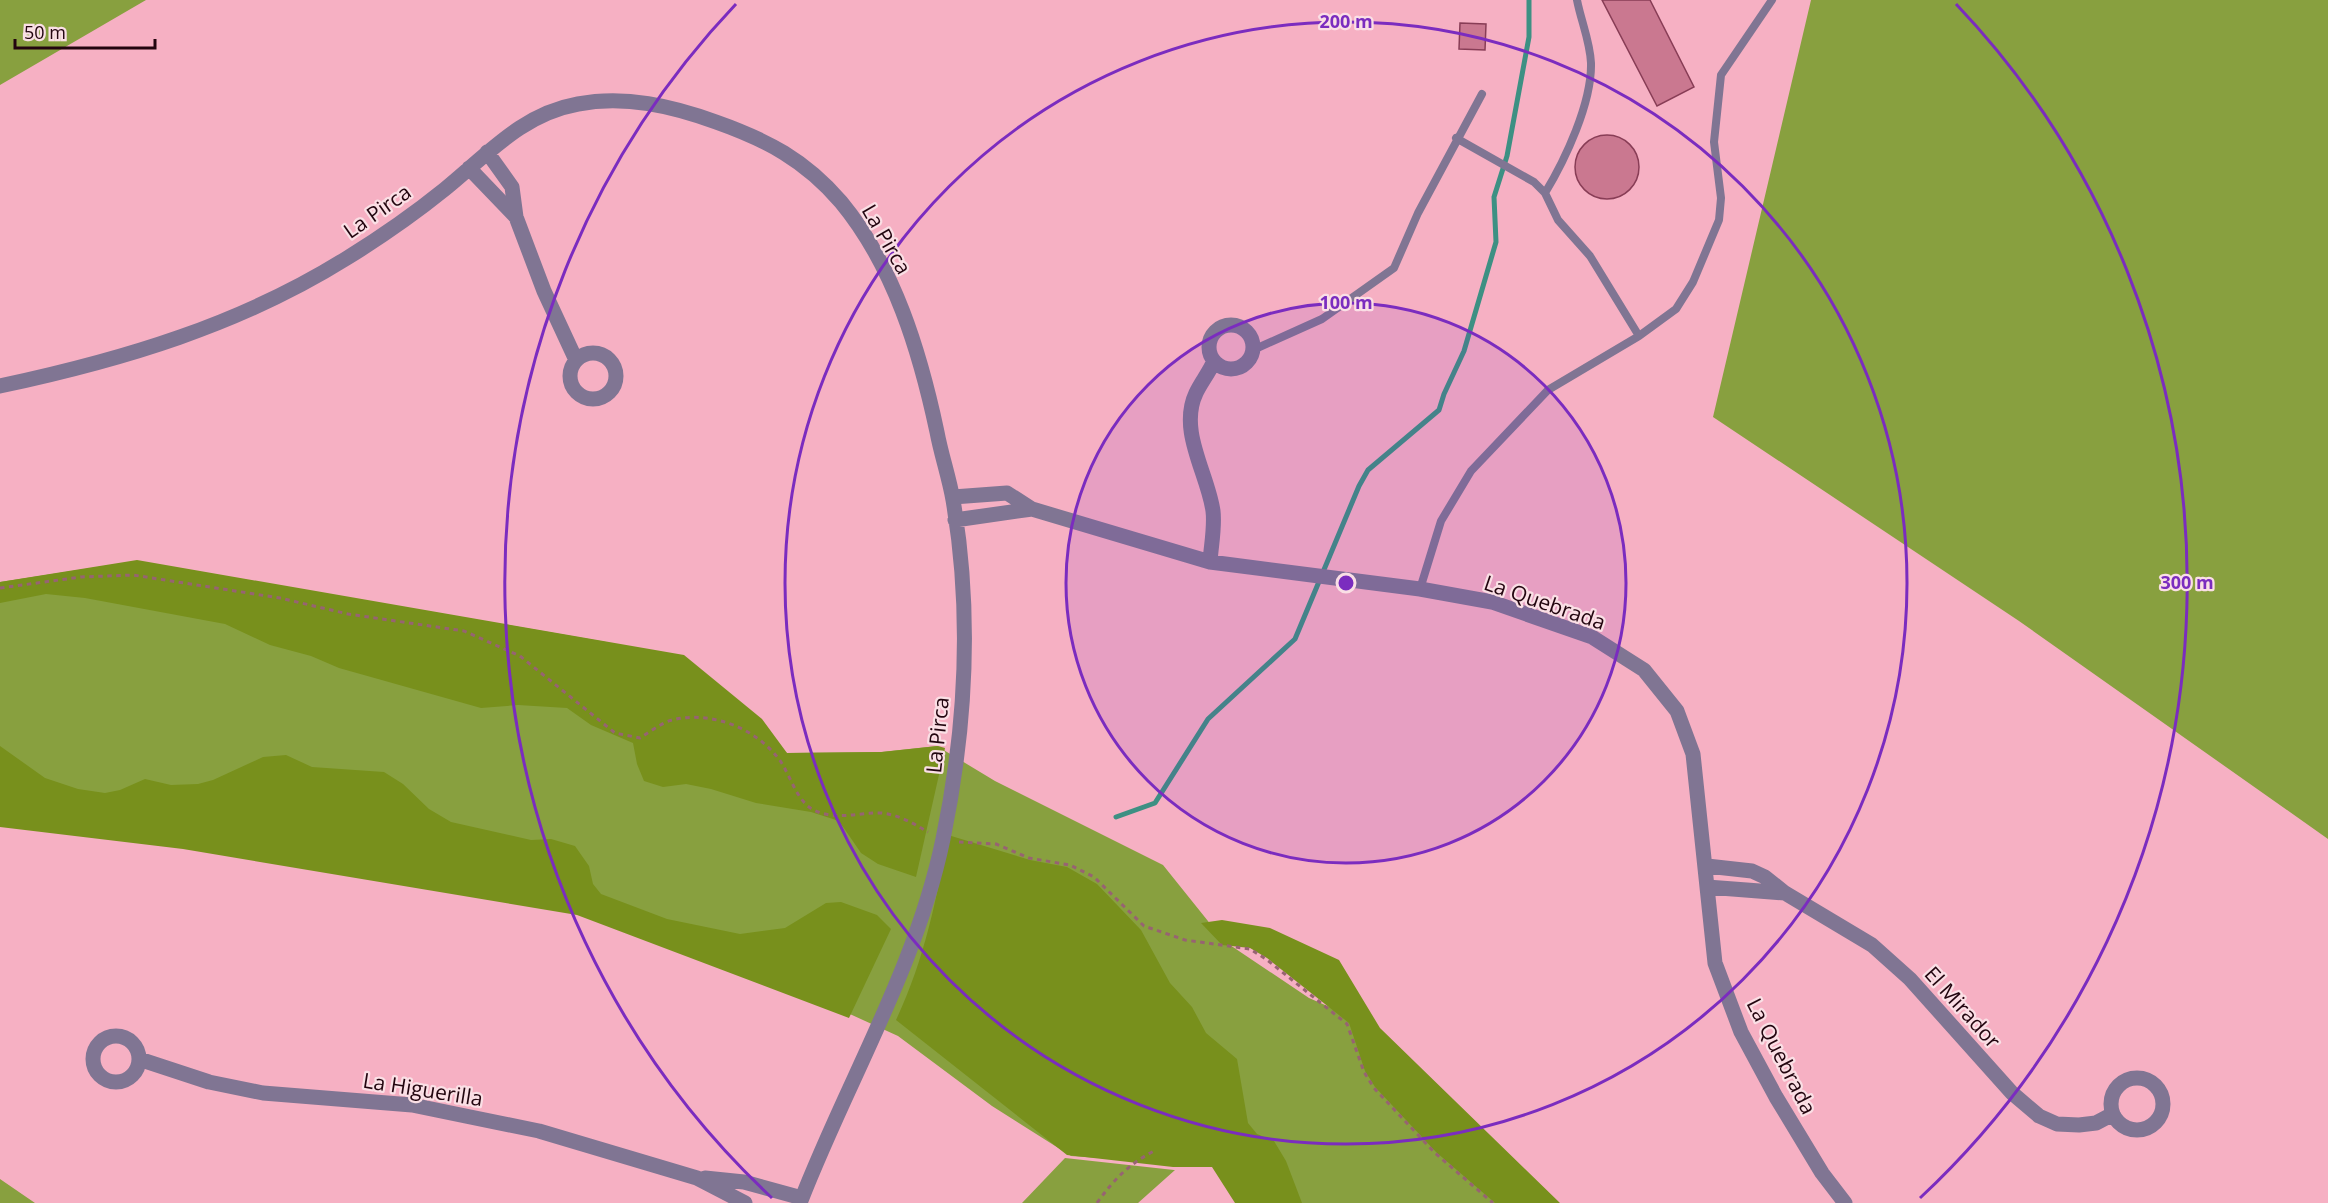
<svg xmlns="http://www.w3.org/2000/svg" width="2328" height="1203" font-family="'Open Sans',sans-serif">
	<rect width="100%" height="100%" fill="#f6b0c3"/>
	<!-- green -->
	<path fill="#88a03f" d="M0,0H146L0,85Z
		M1811,0H2328V839L2019,621L1713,417Z
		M137,561L606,642L787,753L881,752L937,746L995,781L1163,865L1224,941L1309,998L1380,1029L1559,1203H1238L1214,1166L1071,1156L992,1106L898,1036L852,1015L578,914L88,832L0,823V582Z
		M1065,1158L1174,1170H1175L1138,1203H1022Z
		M0,1179L35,1203H0Z"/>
	<!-- forest -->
	<path fill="#78901c" d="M137,560L684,655L762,719L787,753L882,752L938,746L945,748L916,877L878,864L861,853L839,821L811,812L756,803L711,789L686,784L663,787L644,781L637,764L633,743L591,725L567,708L518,705L481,708L339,668L311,656L270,645L225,624L85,598L46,594L0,603V582Z
		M0,746L45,778L78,789L105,793L120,790L145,779L171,785L198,784L213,780L263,757L286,755L312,767L384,772L403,784L429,809L451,822L531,840L551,839L575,846L589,866L593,884L601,894L667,919L740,934L785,928L826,903L841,902L877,915L891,929L849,1018L577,915L183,849L0,827Z
		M948,835L1030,860L1067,867L1097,884L1141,930L1170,983L1192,1007L1206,1033L1237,1059L1248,1123L1257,1134L1274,1141L1286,1161L1302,1203H1235L1212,1167H1173L1067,1155L896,1020C924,961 937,899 948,835Z
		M1222,920L1270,928L1339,960L1380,1028L1560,1203H1495L1436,1152L1375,1087L1365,1071L1349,1023L1267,958L1250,948L1222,945L1201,923Z"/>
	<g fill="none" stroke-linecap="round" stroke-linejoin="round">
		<!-- stream -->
		<path stroke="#3d9083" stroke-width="5" d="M1116,817L1155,803L1208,719L1295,639L1359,486L1368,470L1439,410L1444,394L1464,351L1496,242L1494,197L1507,156L1529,37V0"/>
	</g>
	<!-- building -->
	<path fill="#ca7890" stroke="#883d56" stroke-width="1.5" d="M1602,0H1650L1694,87L1657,106Z
		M1460,23L1486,24L1485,50L1459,49Z
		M1575 167a32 32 0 1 1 64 0a32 32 0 1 1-64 0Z"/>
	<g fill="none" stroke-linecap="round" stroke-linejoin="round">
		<!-- path -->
		<path stroke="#976372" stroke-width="3" stroke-dasharray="4.5 4.5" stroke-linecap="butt" d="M0,588L81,577L133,575L280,598L348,614L464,631L520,656L615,733L640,738C650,732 661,723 672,720C712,710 758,729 781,762C792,779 798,805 818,812C841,820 860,812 882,813C899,815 913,823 928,832
			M959,842L996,844L1029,858L1070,865L1094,877L1144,926L1185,940L1250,949L1266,959L1347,1024L1364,1072L1374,1088L1435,1153L1493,1203
			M1097,1203C1114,1179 1130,1163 1156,1150"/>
		<!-- service -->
		<path stroke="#807593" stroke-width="8" d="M1456,138L1534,182L1545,193L1558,220L1590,256L1639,336
			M1545,193C1565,160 1592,103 1591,63C1590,41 1581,21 1577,0
			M1253,350L1322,319L1394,268L1418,213L1482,94
			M1420,589L1441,521L1471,471L1548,390L1639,336L1676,309L1693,282L1719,220L1721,198L1714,142L1721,75L1772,0"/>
		<!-- minor -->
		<path stroke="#807593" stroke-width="15" d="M487,152L512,187L516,217L544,291L576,360
			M469,168L516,217
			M1209 347a22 22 0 1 1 44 0a22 22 0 1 1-44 0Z
			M570 376a23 23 0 1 1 46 0a23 23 0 1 1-46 0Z
			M0,386C122,360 240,325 347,258C381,237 414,214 445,189C488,154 522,114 578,104C625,95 672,106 716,122C767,140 805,160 841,202C894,266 920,352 937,432C941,454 949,477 953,500C972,612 966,728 943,839C916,969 847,1081 800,1203
			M953,497L1007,493L1032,509L1210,562L1420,589L1492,602L1592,637L1644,670L1677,711L1693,754L1715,963L1741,1032L1776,1097L1822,1173L1845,1203
			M955,520L1032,509
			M1210,562C1211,546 1215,527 1213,511C1208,474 1178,431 1196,393C1201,382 1209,373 1214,361
			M1707,866L1752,871L1765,877L1785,893L1872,945L1910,979L2012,1093L2039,1116L2057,1124L2079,1125L2096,1123L2113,1114
			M1707,887L1785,893
			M93 1059a23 23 0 1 1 46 0a23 23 0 1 1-46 0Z
			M139,1059L209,1082L263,1093L412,1105L539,1131L697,1178L745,1203
			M2111 1104a26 26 0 1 1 52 0a26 26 0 1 1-52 0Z
			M705,1178L744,1182L802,1198"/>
	</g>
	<!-- distance rings -->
	<circle cx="1346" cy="583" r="280" fill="#7b2cbf" fill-opacity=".12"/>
	<g fill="none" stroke="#7b2cbf" stroke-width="3">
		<circle cx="1346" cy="583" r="280"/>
		<circle cx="1346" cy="583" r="561"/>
		<path d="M772 1198A841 841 0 0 1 736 4M1956 4A841 841 0 0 1 1920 1198"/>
	</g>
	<g text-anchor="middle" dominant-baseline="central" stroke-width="4.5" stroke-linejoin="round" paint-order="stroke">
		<!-- street labels -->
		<g font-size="21" fill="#22050f" stroke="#fadfe5">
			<text transform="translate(377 211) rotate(-35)">La Pirca</text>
			<text transform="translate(887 239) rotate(60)">La Pirca</text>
			<text transform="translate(1545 602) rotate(19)">La Quebrada</text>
			<text transform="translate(937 735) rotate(-84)">La Pirca</text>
			<text transform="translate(1963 1007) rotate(48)">El Mirador</text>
			<text transform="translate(1782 1056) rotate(63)">La Quebrada</text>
			<text transform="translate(423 1089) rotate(9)">La Higuerilla</text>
		</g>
	</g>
	<circle cx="1346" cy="583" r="9" fill="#7b2cbf" stroke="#fadfe5" stroke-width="3"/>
	<g font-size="18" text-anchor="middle" font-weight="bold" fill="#7b2cbf" stroke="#fadfe5" stroke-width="4.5" stroke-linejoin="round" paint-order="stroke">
		<text x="1346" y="28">200 m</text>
		<text x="1346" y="309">100 m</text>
		<text x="2187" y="589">300 m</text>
	</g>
	<!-- scale -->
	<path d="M15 39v9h140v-9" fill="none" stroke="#22050f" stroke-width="3"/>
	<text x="24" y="39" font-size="18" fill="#22050f" stroke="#fadfe5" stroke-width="4.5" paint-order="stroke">50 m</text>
</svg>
